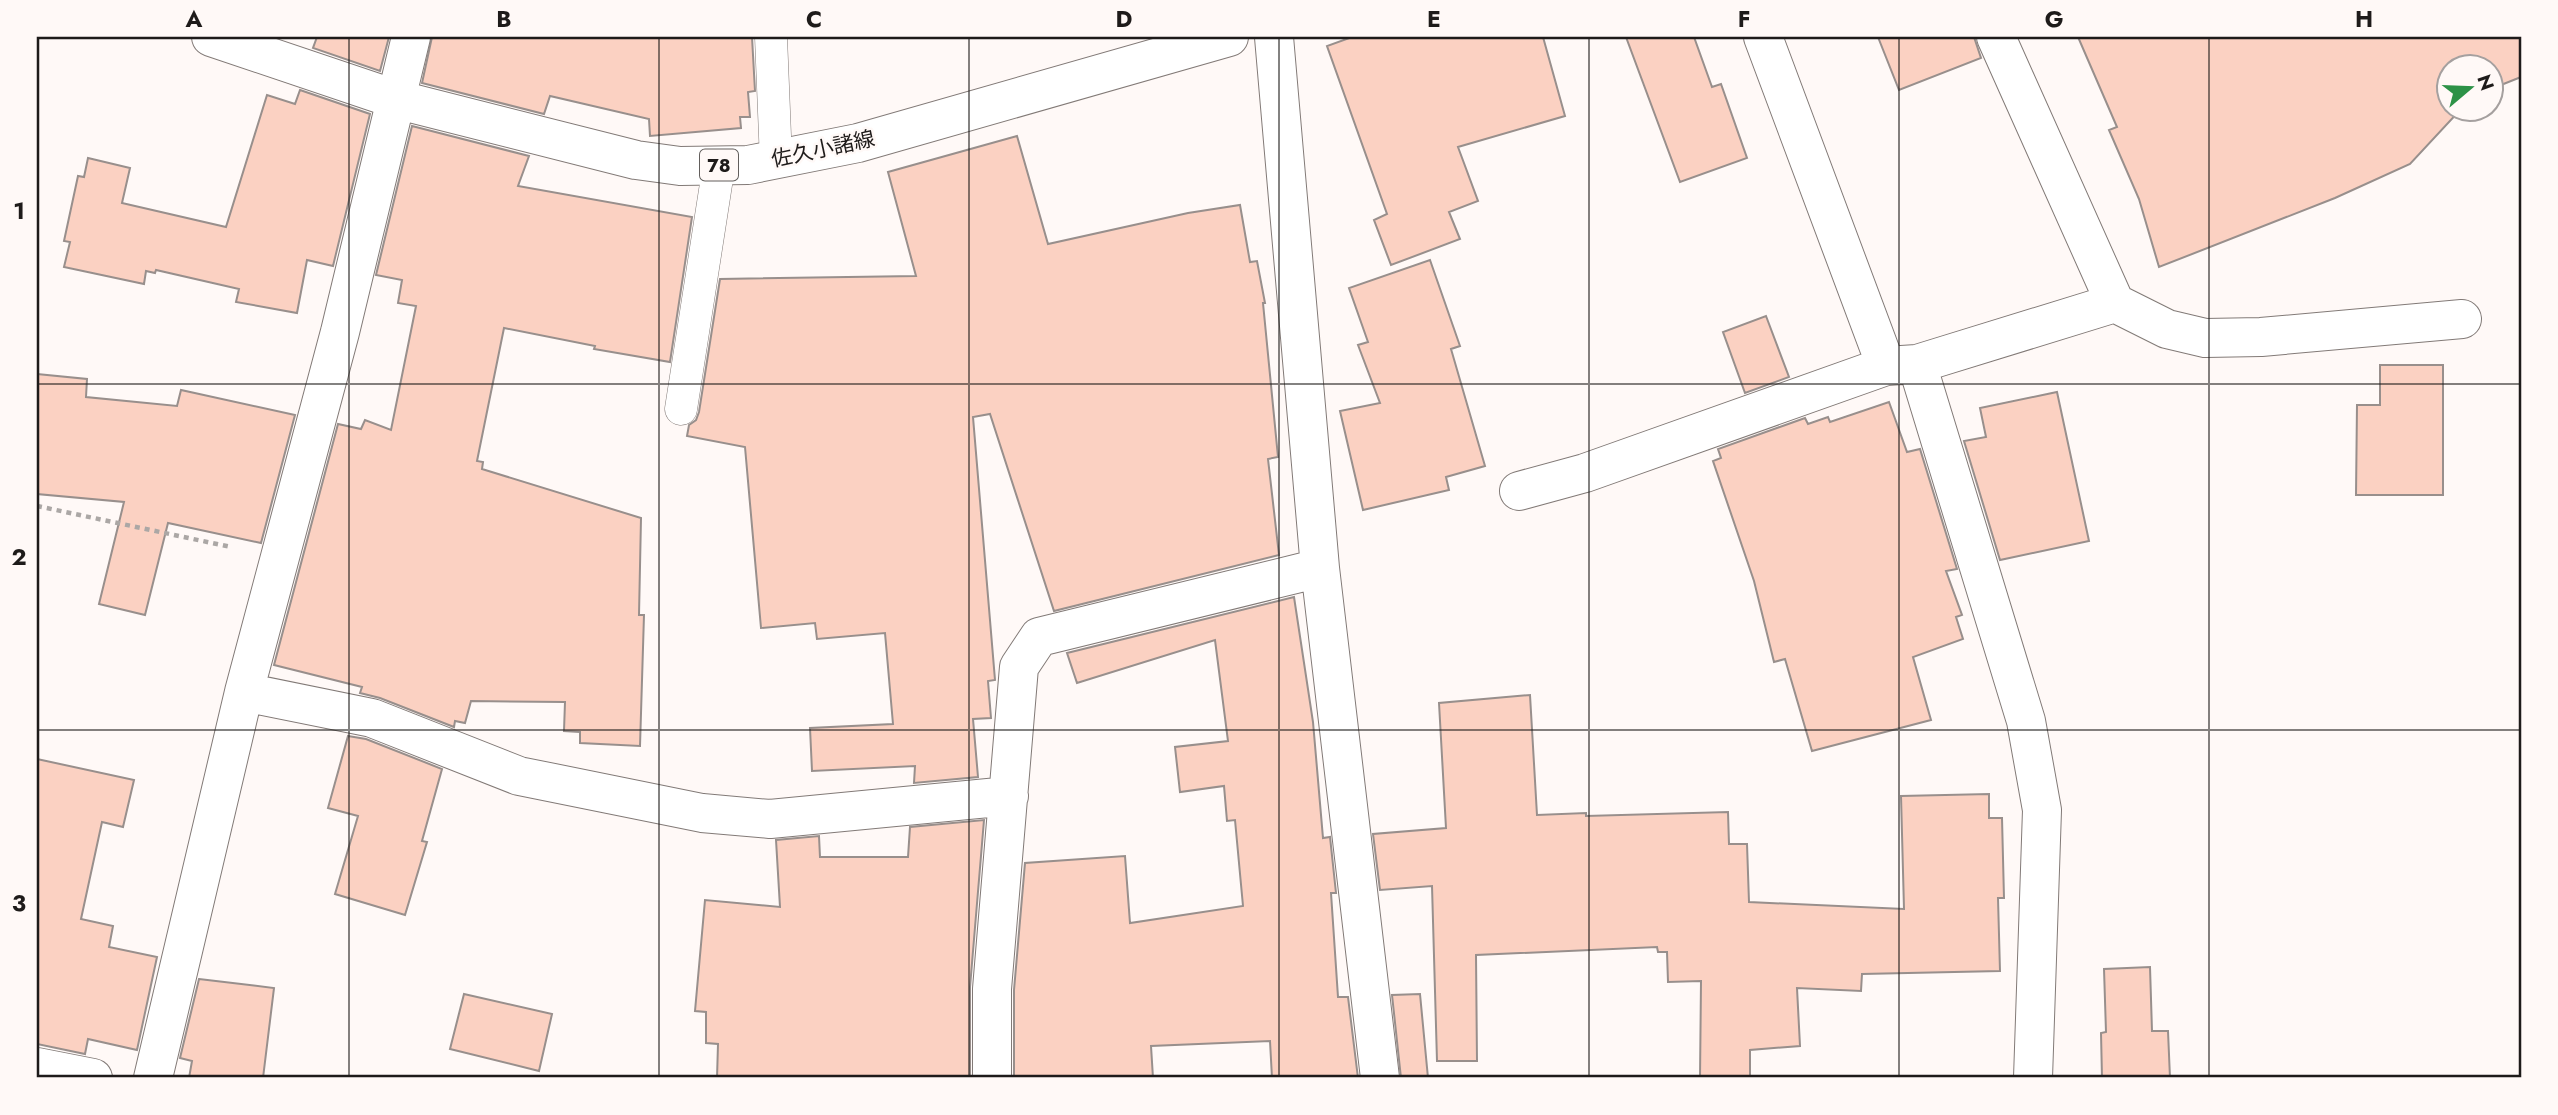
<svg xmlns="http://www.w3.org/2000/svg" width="2558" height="1115" font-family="Jost,'Noto Sans JP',sans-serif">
	<rect width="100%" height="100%" fill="#fff9f7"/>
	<!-- building -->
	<path fill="#fbd1c2" stroke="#988f8c" stroke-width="2" d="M317,37H389L380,71L313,48Z
		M432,37H752L755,91L748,92L750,117H740L741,128L650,136L649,119L550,96L544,114L422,83Z
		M1352,37H1543L1565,116L1458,147L1478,201L1449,212L1460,239L1391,265L1374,220L1387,214L1327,46Z
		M1626,37H1694L1712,87L1721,84L1747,158L1680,182Z
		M1878,37H1974L1981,58L1899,90Z
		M2078,37H2521V77L2491,89V66H2449V108H2462L2410,164L2335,198L2159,267L2139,199L2109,130L2117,127Z
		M300,90L370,114L333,266L307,260L297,313L236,302L239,289L156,270L155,273L146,271L144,284L64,267L70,242L64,241L78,176L84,177L88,158L130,168L122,203L226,227L267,95L295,104Z
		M412,126L529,156L518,186L692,217L670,362L594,349L595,346L504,328L477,461L483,462L482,469L641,518L639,615H644L640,746L580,743V732L564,731L565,702L471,701L465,723L455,721L454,727L380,698L360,693L362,687L274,665L338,424L361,429L365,420L391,430L416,306L398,303L402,280L376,275Z
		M1017,136L1048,244L1188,213L1240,205L1250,262L1257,261L1265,303H1263L1278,457L1268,459L1279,555L1054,611L990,414L973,417L995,680L988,681L991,718L973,719L978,777L914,783L915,766L812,771L810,728L893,724L885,633L817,639L815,623L761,628L745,447L687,436L689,425L696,420L699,412L720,279L916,276L888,172Z
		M1430,260L1460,346L1451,349L1485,466L1446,477L1449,490L1363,510L1340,411L1380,403L1358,345L1368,342L1349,288Z
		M1766,316L1789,377L1745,393L1723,332Z
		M2380,365H2443V495H2356L2357,405H2380Z
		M37,374L87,379L86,397L177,406L181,390L295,415L261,543L168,523L145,615L99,604L124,502L37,494Z
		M2057,392L2089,541L2000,560L1964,441L1986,437L1980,408Z
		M1889,402L1907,452L1920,449L1957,569L1946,571L1962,615L1956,617L1963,639L1913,657L1931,720L1812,751L1785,659L1774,662L1754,581L1713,461L1721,458L1718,449L1805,418L1808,424L1828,417L1830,422Z
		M1294,597L1313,722L1323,838L1330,837L1336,893H1331L1338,997H1348L1358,1078H1272L1270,1041L1151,1046L1153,1078H1014V990L1025,863L1125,856L1130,923L1243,906L1235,820L1227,821L1224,786L1180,792L1175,747L1228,741L1215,640L1077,683L1067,653Z
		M1530,695L1537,815L1586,813V816L1728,812L1729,844H1747L1749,902L1904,909L1901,796L1989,794V818H2002L2004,898H1998L2000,971L1862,974L1861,991L1797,988L1800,1046L1750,1050V1078H1700L1701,981L1668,982L1667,952H1658L1657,947L1476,955L1477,1061H1437L1432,886L1380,890L1373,834L1446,828L1439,703Z
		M348,736L366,739L442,769L422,841L427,842L405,915L335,894L358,816L328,808Z
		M37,759L134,780L123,827L102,822L81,919L113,926L109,947L157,957L137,1050L88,1039L85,1054L37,1044Z
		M984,820L970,987V1078H717L718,1044L706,1043V1012L695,1011L705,900L780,907L776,840L819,836L820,857H908L910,827Z
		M2150,967L2152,1031H2168L2170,1078H2102L2101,1033L2106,1032L2104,969Z
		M199,979L274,988L263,1078H189L192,1061L180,1058Z
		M464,994L552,1014L539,1071L450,1049Z
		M1420,994L1428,1078H1401L1392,995Z"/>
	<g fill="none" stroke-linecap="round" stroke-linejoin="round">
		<!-- service casing -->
		<g stroke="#827a77" stroke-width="33">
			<path id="service" d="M771,37L776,161
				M681,409L719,165"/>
		</g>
		<!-- minor casing -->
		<g stroke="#827a77" stroke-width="40">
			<path id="minor" d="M1274,37L1320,568L1380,1078
				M1763,37L1886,366L1917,364L2115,303L1996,37
				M2115,303L2167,329L2205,338L2261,337L2462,319
				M1917,364L2026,721L2042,810L2033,1078
				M1519,491L1585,473L1886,366
				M244,692L372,718L519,776L702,813L770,819L1009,796
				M37,1067L93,1078
				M153,1078L244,692L340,332L411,37
				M992,1078V989L1019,667L1039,637L1320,568"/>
		</g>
		<!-- primary casing -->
		<g stroke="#827a77" stroke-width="40">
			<path id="primary" d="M211,37L395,99L636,160L680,166L748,165L858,143L1229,37"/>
		</g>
		<!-- path -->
		<path stroke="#aba7a5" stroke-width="4.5" stroke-dasharray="5 5" stroke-linecap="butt" d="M37,506L231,547"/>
		<!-- service -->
		<use href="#service" stroke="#fff" stroke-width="32"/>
		<!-- minor -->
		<use href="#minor" stroke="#fff" stroke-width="38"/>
		<!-- primary -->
		<use href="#primary" stroke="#fff" stroke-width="38"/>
	</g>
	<!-- grid -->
	<path fill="none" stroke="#1e1b1a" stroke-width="2" stroke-opacity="0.55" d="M349,37V1078M659,37V1078M969,37V1078M1279,37V1078M1589,37V1078M1899,37V1078M2209,37V1078M37,384H2521M37,730H2521"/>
	<g text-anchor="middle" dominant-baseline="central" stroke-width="5" stroke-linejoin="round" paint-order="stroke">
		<!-- shield labels -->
		<rect fill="#fff9f7" stroke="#625e5c" stroke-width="2" x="700" y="149.5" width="38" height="31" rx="5"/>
		<g font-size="19" font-weight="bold" fill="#1e1b1a">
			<text x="719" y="165">78</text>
		</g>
		<!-- street labels -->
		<g font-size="21" fill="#1e1b1a" stroke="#fff9f7">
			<text transform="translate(823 149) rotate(-12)">佐久小諸線</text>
		</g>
	</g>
	<!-- border -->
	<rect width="2558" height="1115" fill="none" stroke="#fff9f7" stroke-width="77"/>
	<!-- north arrow -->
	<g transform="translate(2470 88) rotate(71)"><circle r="33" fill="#fff9f7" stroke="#a5a09f" stroke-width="2"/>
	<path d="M0-5L12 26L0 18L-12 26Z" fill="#2d9247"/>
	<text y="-10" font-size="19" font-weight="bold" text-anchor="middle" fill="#1e1b1a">N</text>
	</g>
	<rect x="38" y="38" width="2482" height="1038" fill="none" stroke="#1e1b1a" stroke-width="2.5"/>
	<g font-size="23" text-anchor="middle" font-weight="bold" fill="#1e1b1a">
		<text x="194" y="27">A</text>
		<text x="504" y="27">B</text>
		<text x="814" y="27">C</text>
		<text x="1124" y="27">D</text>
		<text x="1434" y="27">E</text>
		<text x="1744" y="27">F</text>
		<text x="2054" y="27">G</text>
		<text x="2364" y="27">H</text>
		<text x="19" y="219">1</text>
		<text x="19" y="565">2</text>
		<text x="19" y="911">3</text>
	</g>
</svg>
